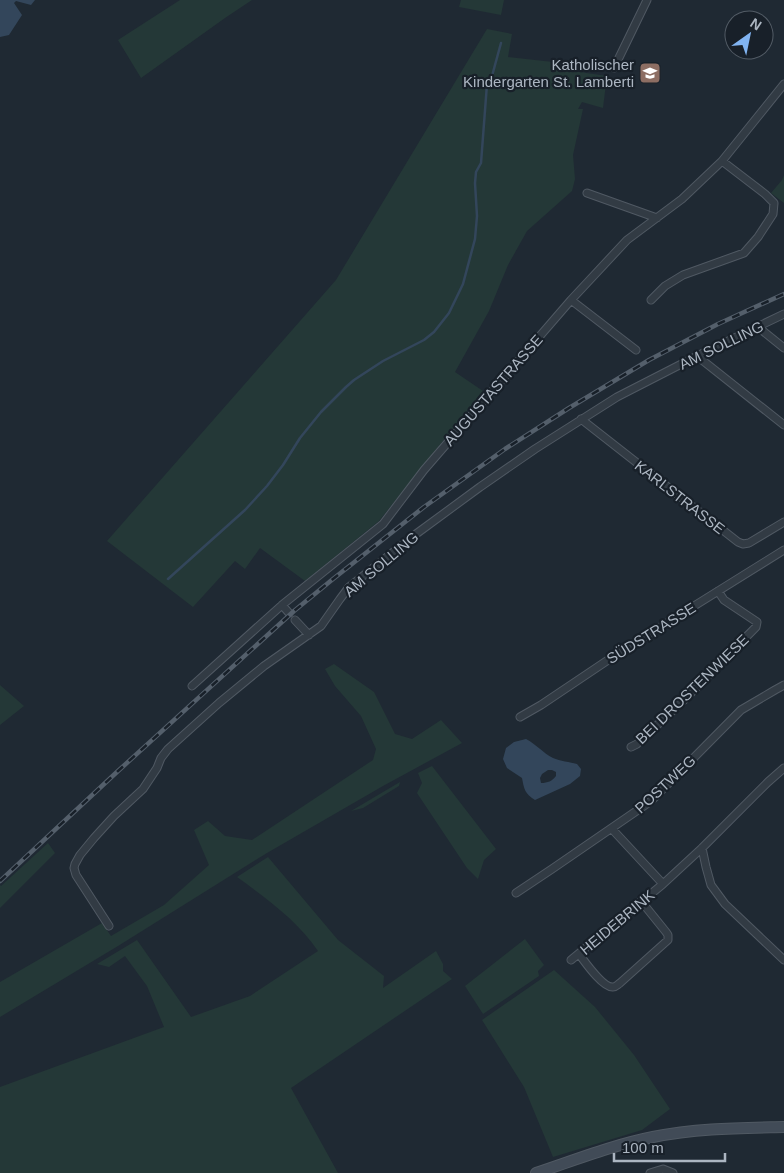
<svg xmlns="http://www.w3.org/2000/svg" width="784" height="1173" font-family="Helvetica,sans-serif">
	<rect width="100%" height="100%" fill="#1f2933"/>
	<!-- green -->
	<path fill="#243837" d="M180,0H252L225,18L141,78L118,40Z
		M461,0H504L501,15L459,7Z
		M487,29L512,34L508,57L553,62V68L607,76L603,108L582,102L578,109H583L573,155L575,179L572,191L527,231L508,265L489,311L455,372L483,391L379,521L305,581L260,548L245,569L235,561L193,607L107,541L336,280Z
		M784,175V203L771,193L782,180Z
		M334,664L374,692L395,734L412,739L441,720L462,743L383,786L267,853L118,946L0,1017V982L102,923L111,936L164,905L209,865L194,830L208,821L225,836L252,840L373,760L376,749L361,716L335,686L325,669Z
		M0,685L24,706L0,725Z
		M432,766L496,849L484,860L478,879L467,868L417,793L422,783L418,773Z
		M400,782L399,786L363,808L351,811Z
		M48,843L55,853L0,908V885L1,886Z
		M268,857L338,940L384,976L383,988L436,951L443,964V971L452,979L291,1088L338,1173H0V1087L164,1027L147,986L125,956L109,967L97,964L137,940L191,1017L250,996L318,951C298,921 266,898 237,877Z
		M525,939L544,965L538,971L539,976L483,1014L465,986Z
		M554,970L595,1007L634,1055L670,1109L642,1130L553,1157L524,1087L482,1020Z"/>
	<!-- water -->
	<path fill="#33465b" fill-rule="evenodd" d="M0,0H35L31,5L16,1L14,3L22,15L9,35L0,37Z
		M526,739C536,744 543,753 553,758C560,761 570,762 577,764L581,769L580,776L570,784L535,800C525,794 524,789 522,778L507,768L503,759L506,748L514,742ZM548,770H552L556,772V776C552,781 548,783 541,783L540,778L542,774Z"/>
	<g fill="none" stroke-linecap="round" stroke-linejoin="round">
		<!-- stream -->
		<path stroke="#33465b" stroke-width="2.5" d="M168,579L245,510L267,486L283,465L300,438L321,412L346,387L354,380L383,361L424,340L434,332L449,313L463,284L475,239L477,216L475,183L476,172L481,163L487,84L492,76L501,43"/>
		<!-- minor casing -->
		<g stroke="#505963" stroke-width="9">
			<path id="minor" d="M614,68L647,0
				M587,193L657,218
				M571,300L636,350
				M651,300L665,286L683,275L744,253L758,237L773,214L774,203L765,194L722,161
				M758,327L784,348
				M697,356L784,425
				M581,419L738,542L743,544L749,543L784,522
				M282,605L289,613
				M295,620L309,635
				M192,686L282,605L383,524L424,470L571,300L627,240L682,199L722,161L784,84
				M520,717L541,705L617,654L784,550
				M631,747L637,744L684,700L756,627L757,622L724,600L718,591
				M612,829L663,884
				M702,848L706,867L711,885L725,904L784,960
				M516,893L552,869L651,801L741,710L775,690L784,685
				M109,926L76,875L74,868L75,864L80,855L94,838L114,816L143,789L157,768L161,758L168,749L219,703L264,666L321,626L340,599L349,587L416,534L480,487L535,449L617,397L697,356L784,314
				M579,954C585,962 603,988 613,987C616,987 617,985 620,983L668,940V935L666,932L641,901
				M571,960L663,884L702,848L768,782L784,768
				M650,1173L663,1169L673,1173"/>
		</g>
		<!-- secondary casing -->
		<g stroke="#505963" stroke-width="12">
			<path id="secondary" d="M536,1173C575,1160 613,1145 653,1137C696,1128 740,1128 784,1127"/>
		</g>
		<!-- minor -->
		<use href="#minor" stroke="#323b44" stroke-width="7"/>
		<!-- secondary -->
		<use href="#secondary" stroke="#414b57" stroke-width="10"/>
		<!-- rail casing -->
		<g stroke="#545f6b" stroke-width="4.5">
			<path id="rail" d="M0,881L118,771L294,611L333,579L424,507L505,449L569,408L649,360L718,324L784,294"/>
		</g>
		<!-- rail -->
		<use href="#rail" stroke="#182029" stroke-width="2.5" stroke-dasharray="8" stroke-linecap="butt"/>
	</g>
	<!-- icons -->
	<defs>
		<g id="school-square" transform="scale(1.125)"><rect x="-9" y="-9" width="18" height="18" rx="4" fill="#8d6e63" stroke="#182029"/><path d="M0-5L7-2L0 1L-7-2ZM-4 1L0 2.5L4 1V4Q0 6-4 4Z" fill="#fff"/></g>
	</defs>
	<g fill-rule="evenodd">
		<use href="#school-square" x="650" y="73"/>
	</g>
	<g text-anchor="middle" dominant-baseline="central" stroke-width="4.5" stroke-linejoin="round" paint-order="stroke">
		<!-- poi labels -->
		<g font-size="15" fill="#acb6c2" stroke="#182029" text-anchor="end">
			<text x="634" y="64">Katholischer<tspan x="634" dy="17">Kindergarten St. Lamberti</tspan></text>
		</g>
		<!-- street labels -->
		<g font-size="15" fill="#acb6c2" stroke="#182029">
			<text transform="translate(721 345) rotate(-26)">AM SOLLING</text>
			<text transform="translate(493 390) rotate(-49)">AUGUSTASTRASSE</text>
			<text transform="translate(680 497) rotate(38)">KARLSTRASSE</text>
			<text transform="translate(381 564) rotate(-40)">AM SOLLING</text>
			<text transform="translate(651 633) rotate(-32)">SÜDSTRASSE</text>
			<text transform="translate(692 689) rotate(-44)">BEI DROSTENWIESE</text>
			<text transform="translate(665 784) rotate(-43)">POSTWEG</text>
			<text transform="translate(617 922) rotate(-40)">HEIDEBRINK</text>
		</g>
	</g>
	<!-- north arrow -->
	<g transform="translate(749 35) rotate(33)"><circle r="24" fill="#182029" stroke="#535c66"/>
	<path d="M0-4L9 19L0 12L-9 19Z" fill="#81b4f2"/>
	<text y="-8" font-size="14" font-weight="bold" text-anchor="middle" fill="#acb6c2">N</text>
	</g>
	<!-- scale -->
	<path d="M614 1153v8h111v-8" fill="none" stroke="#acb6c2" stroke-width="2.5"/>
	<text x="622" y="1153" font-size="15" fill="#acb6c2" stroke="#182029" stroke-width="4" paint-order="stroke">100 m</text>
</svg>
